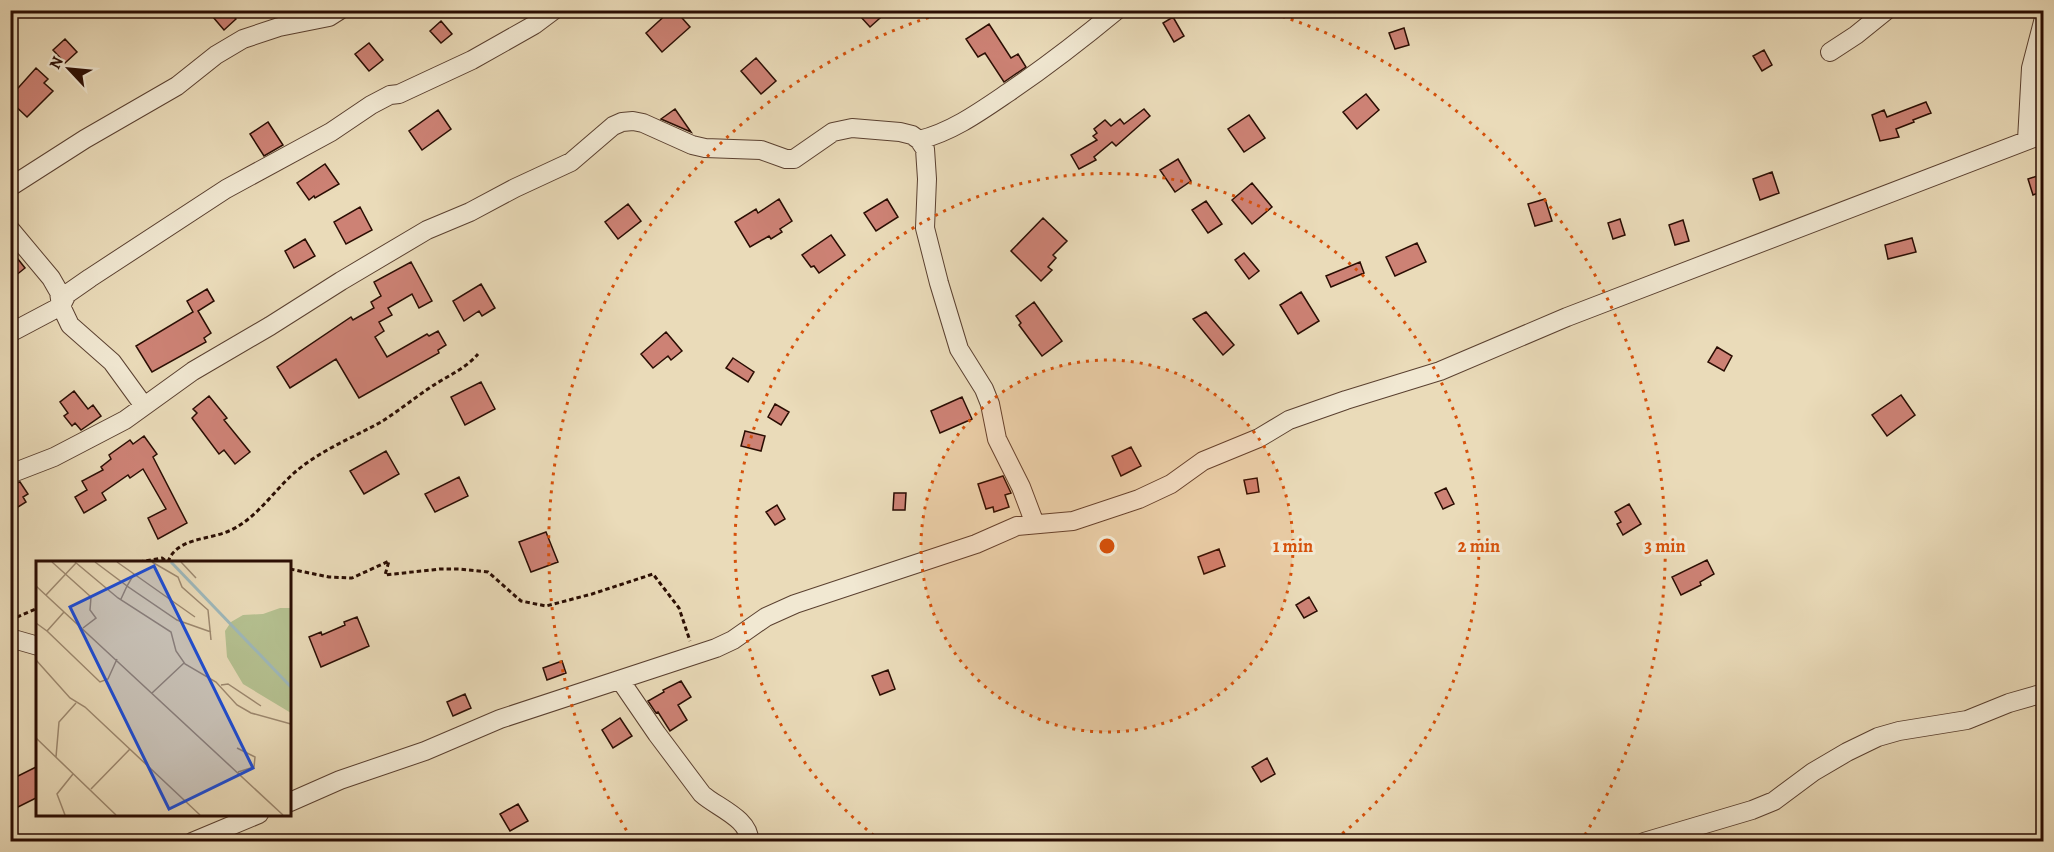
<svg xmlns="http://www.w3.org/2000/svg" width="2054" height="852" font-family="Alegreya,serif">
	<rect width="100%" height="100%" fill="#eadbb9"/>
	<filter id="stains"><feTurbulence type="fractalNoise" baseFrequency=".00333" numOctaves="4"/><feColorMatrix values="0 0 0 0 .2 0 0 0 0 .09 0 0 0 0 .02 0 0 0 .5 -.17"/></filter>
	<radialGradient id="worn" r=".72"><stop offset=".6" stop-color="#630" stop-opacity="0"/><stop offset="1" stop-color="#630" stop-opacity=".3"/></radialGradient>
	<!-- building -->
	<path fill="#cd8275" stroke="#2a0d03" stroke-width="1.5" d="M221,10H229L236,19L224,30L213,17Z
		M671,10H675L690,27L662,52L646,33Z
		M866,10H889L870,27L860,16Z
		M1173,17L1184,36L1174,42L1163,23Z
		M441,21L452,34L441,43L430,31Z
		M989,24L1011,58L1018,54L1026,67L1004,82L985,53L978,57L966,39Z
		M1404,28L1409,45L1395,49L1389,33Z
		M65,39L77,52L65,63L53,50Z
		M369,43L383,60L369,71L355,54Z
		M1764,50L1772,65L1762,71L1753,56Z
		M756,58L776,81L761,94L741,71Z
		M36,68L48,79L44,83L53,91L27,117L10,101V97Z
		M1366,94L1379,110L1357,129L1343,112Z
		M1926,102L1931,113L1913,120L1914,122L1896,129L1899,137L1880,141L1872,115L1884,110L1887,117Z
		M675,109L691,132L661,119Z
		M1144,109L1150,116L1116,146L1112,142L1094,157L1096,160L1079,169L1071,155L1097,140L1093,136L1097,133L1094,129L1105,120L1111,126L1120,119L1124,124Z
		M438,110L451,129L422,150L409,131Z
		M1249,115L1265,138L1244,152L1228,129Z
		M268,122L283,145L264,156L250,134Z
		M1178,159L1191,181L1175,192L1160,170Z
		M325,164L339,184L315,198L314,196L309,200L297,183Z
		M1772,172L1779,193L1760,200L1753,179Z
		M2043,174V191L2033,195L2028,179Z
		M1252,183L1272,207L1252,224L1232,200Z
		M779,199L792,221L780,229L782,232L771,239L769,236L750,247L735,222L756,209L758,213Z
		M887,199L898,217L876,231L864,213Z
		M1545,199L1552,221L1535,226L1528,204Z
		M1206,201L1222,224L1208,233L1192,210Z
		M628,204L641,221L618,239L605,222Z
		M360,207L372,230L346,244L334,222Z
		M1043,218L1067,241L1053,255L1056,258L1048,267L1052,270L1041,281L1011,251Z
		M1620,219L1625,235L1613,239L1608,223Z
		M1683,220L1689,241L1675,245L1669,225Z
		M831,235L845,255L819,273L814,266L811,267L802,255Z
		M1912,238L1916,252L1888,259L1885,245Z
		M305,239L315,256L294,268L285,251Z
		M1417,243L1426,262L1395,276L1386,257Z
		M10,249L25,268L10,280Z
		M1244,253L1259,271L1249,279L1235,260Z
		M411,262L432,301L419,308L412,294L388,308L392,315L379,322L384,331L375,337L387,357L427,334L429,336L438,331L446,345L438,350L439,353L359,398L336,359L290,388L277,367L351,317L353,320L374,308L371,302L381,296L374,282Z
		M1360,262L1364,273L1331,287L1326,276Z
		M481,284L495,308L482,316L479,311L464,321L453,301Z
		M207,289L214,301L198,311L211,333L204,338L206,342L152,372L136,346L193,312L187,301Z
		M1301,292L1319,321L1298,334L1280,305Z
		M1034,302L1062,341L1042,356L1019,325L1021,323L1016,316Z
		M1206,312L1234,345L1223,355L1193,319Z
		M666,332L682,351L671,360L668,356L653,368L641,354Z
		M1717,347L1732,356L1724,371L1708,362Z
		M733,358L754,372L748,382L726,368Z
		M481,382L495,409L465,425L451,397Z
		M74,391L88,409L93,405L101,416L81,430L75,423L72,426L64,416L68,413L60,402Z
		M1901,395L1915,415L1887,436L1872,415Z
		M209,396L227,418L224,420L250,452L235,464L224,450L219,454L192,418L197,413L193,409Z
		M962,397L972,419L940,433L931,411Z
		M775,404L789,412L781,425L768,417Z
		M745,431L765,436L761,451L741,446Z
		M144,436L157,454L153,457L187,523L158,539L148,518L166,509L143,469L130,478L128,475L102,493L106,500L84,513L75,497L87,490L82,481L103,470L101,467L111,459L109,455L130,440L133,444Z
		M1131,447L1141,466L1121,476L1112,456Z
		M386,451L399,474L364,494L350,471Z
		M1003,476L1011,493L1005,495L1009,507L994,512L993,507L986,509L978,484Z
		M459,477L468,496L435,512L425,494Z
		M1257,478L1259,492L1247,494L1244,480Z
		M20,482L28,494L23,497L26,502L10,512V485Z
		M1446,488L1454,504L1443,509L1435,493Z
		M894,493H906L905,510H893Z
		M1629,504L1641,524L1623,535L1617,524L1621,522L1615,512Z
		M777,505L785,519L775,525L766,512Z
		M546,532L558,562L531,572L519,542Z
		M1219,549L1225,566L1204,574L1198,557Z
		M1707,560L1714,574L1700,582L1701,585L1681,595L1672,577Z
		M1309,597L1317,611L1304,618L1296,605Z
		M357,617L369,646L321,667L309,637L321,632L322,635L345,625L344,622Z
		M562,661L566,673L547,680L543,668Z
		M888,670L895,689L880,695L872,676Z
		M681,681L691,697L678,705L687,720L670,731L658,712L656,713L648,701L664,692L663,690Z
		M465,694L471,708L453,716L447,702Z
		M620,718L632,736L613,748L602,730Z
		M1267,758L1275,774L1261,782L1252,767Z
		M38,766V797L10,811V780Z
		M518,804L528,821L510,831L500,814Z"/>
	<g fill="none" stroke-linecap="round" stroke-linejoin="round">
		<!-- minor casing -->
		<g stroke="#5a4030" stroke-width="20">
			<path id="minor" d="M1830,52L1856,35L1887,10
				M919,140C952,132 981,111 1009,92C1047,66 1082,39 1117,10
				M2027,140L2031,68L2044,18
				M10,187L85,139L177,86L216,55L243,39L279,27L329,17L340,10
				M10,229L51,278L59,292L61,306
				M61,306L67,294L90,278L226,189L331,132L371,105L390,95L399,94L472,60L534,25L554,10
				M10,333L61,306L70,325L112,362L144,406
				M10,474L54,457L125,420L193,371L270,326L341,281L427,230L470,212L515,188L571,162L613,126L622,122L633,121L643,123L692,145L705,148L761,150L786,159H794L833,132L852,128L900,132L912,135L919,140L925,149L927,179L925,228L939,283L959,349L984,389L990,404L997,439L1021,487L1035,524
				M10,638L38,646
				M620,680L657,734L702,794C716,807 751,819 749,842
				M290,802L340,780L425,751L500,719L716,648L733,640L766,617L795,604L976,544L1017,526L1073,521L1139,499L1171,484L1203,461L1259,438L1289,420L1346,400L1440,371L1567,317L2044,134
				M192,842L259,814
				M1644,842L1752,810L1774,801L1813,772L1847,752L1878,737L1899,731L1967,720L2009,703L2044,693"/>
		</g>
		<!-- path -->
		<path stroke="#2a0d03" stroke-width="3" stroke-dasharray="4.5 3" stroke-linecap="butt" d="M139,562L162,558L167,562
			M168,562C176,538 208,540 229,531C256,519 273,492 294,473C319,451 352,438 381,422C400,410 418,395 437,383C452,374 467,367 478,354
			M290,569L329,577L352,578L389,561L385,575L440,569H460L488,572L521,601L546,606L592,594L653,574L679,608L690,641
			M10,620L38,608"/>
		<!-- minor -->
		<use href="#minor" stroke="#f1e8d2" stroke-width="18"/>
	</g>
	<!-- distance rings -->
	<circle cx="1107" cy="546" r="186" fill="#d5510b" fill-opacity=".12"/>
	<g fill="none" stroke="#d5510b" stroke-width="3" stroke-dasharray="3 6">
		<circle cx="1107" cy="546" r="186"/>
		<path d="M881 841A372 372 0 1 1 1333 841"/>
		<path d="M631 838A558 558 0 0 1 949 11M1265 11A558 558 0 0 1 1583 838"/>
	</g>
	<!-- overview -->
	<g transform="translate(36 561)">
		<rect width="255" height="255" fill="#eadbb9"/>
		<path d="M244,47H255V152L207,123L191,96L189,70L195,61L207,54L227,53Z" fill="#b5c191"/>
		<path fill="none" stroke="#9eb8bb" stroke-width="3" d="M135,1L255,126"/>
		<path fill="none" stroke="#9d8970" stroke-width="1.5" d="M16,1L55,36L54,49L60,57L47,67M39,1L82,37L135,71L140,90L149,103L180,121L201,144L215,152L255,163M59,1L91,25L85,38M81,1L159,56M116,1L142,16L146,26L172,49L175,79M145,1L160,17M98,13L91,25L141,59L175,71M0,25L247,254M10,34L40,2M0,62L11,70L28,51M11,70L64,121L72,118L81,98M0,99L34,137L49,146L164,254M185,124L192,123L225,145M116,132L148,102M0,177L80,254M201,187L219,196L218,206L202,211M20,196L23,161L40,142M55,228L94,188M29,254L21,233L37,213"/>
		<path fill="#1d4ed8" fill-opacity="0.15" stroke="#1d4ed8" stroke-width="3" d="M118,5L217,207L133,248L34,46Z"/>
		<rect width="255" height="255" fill="none" stroke="#2a0d03" stroke-width="3"/>
	</g>
	<circle cx="1107" cy="546" r="9" fill="#d5510b" stroke="#f1e8d2" stroke-width="3"/>
	<g font-size="18" text-anchor="middle" font-weight="bold" fill="#d5510b" stroke="#f1e8d2" stroke-width="6" stroke-linejoin="round" paint-order="stroke">
		<text x="1293" y="552">1 min</text>
		<text x="1479" y="552">2 min</text>
		<text x="1665" y="552">3 min</text>
	</g>
	<!-- margin -->
	<rect width="2054" height="852" fill="none" stroke="#eadbb9" stroke-width="36"/>
	<rect x="12" y="12" width="2030" height="828" fill="none" stroke="#2a0d03" stroke-width="3"/>
	<rect x="18" y="18" width="2018" height="816" fill="none" stroke="#2a0d03" stroke-width="1.5"/>
	<!-- north arrow -->
	<g transform="translate(69 69) rotate(296)" stroke="#f1e8d2" stroke-width="4.5" paint-order="stroke">
	<path d="M0-4.5L10 22L0 15L-10 22Z" fill="#2a0d03"/>
	<text y="-9" font-size="16" font-weight="bold" text-anchor="middle" fill="#2a0d03">N</text>
	</g>
	<rect width="100%" height="100%" filter="url(#stains)"/>
	<rect width="100%" height="100%" fill="url(#worn)"/>
</svg>
